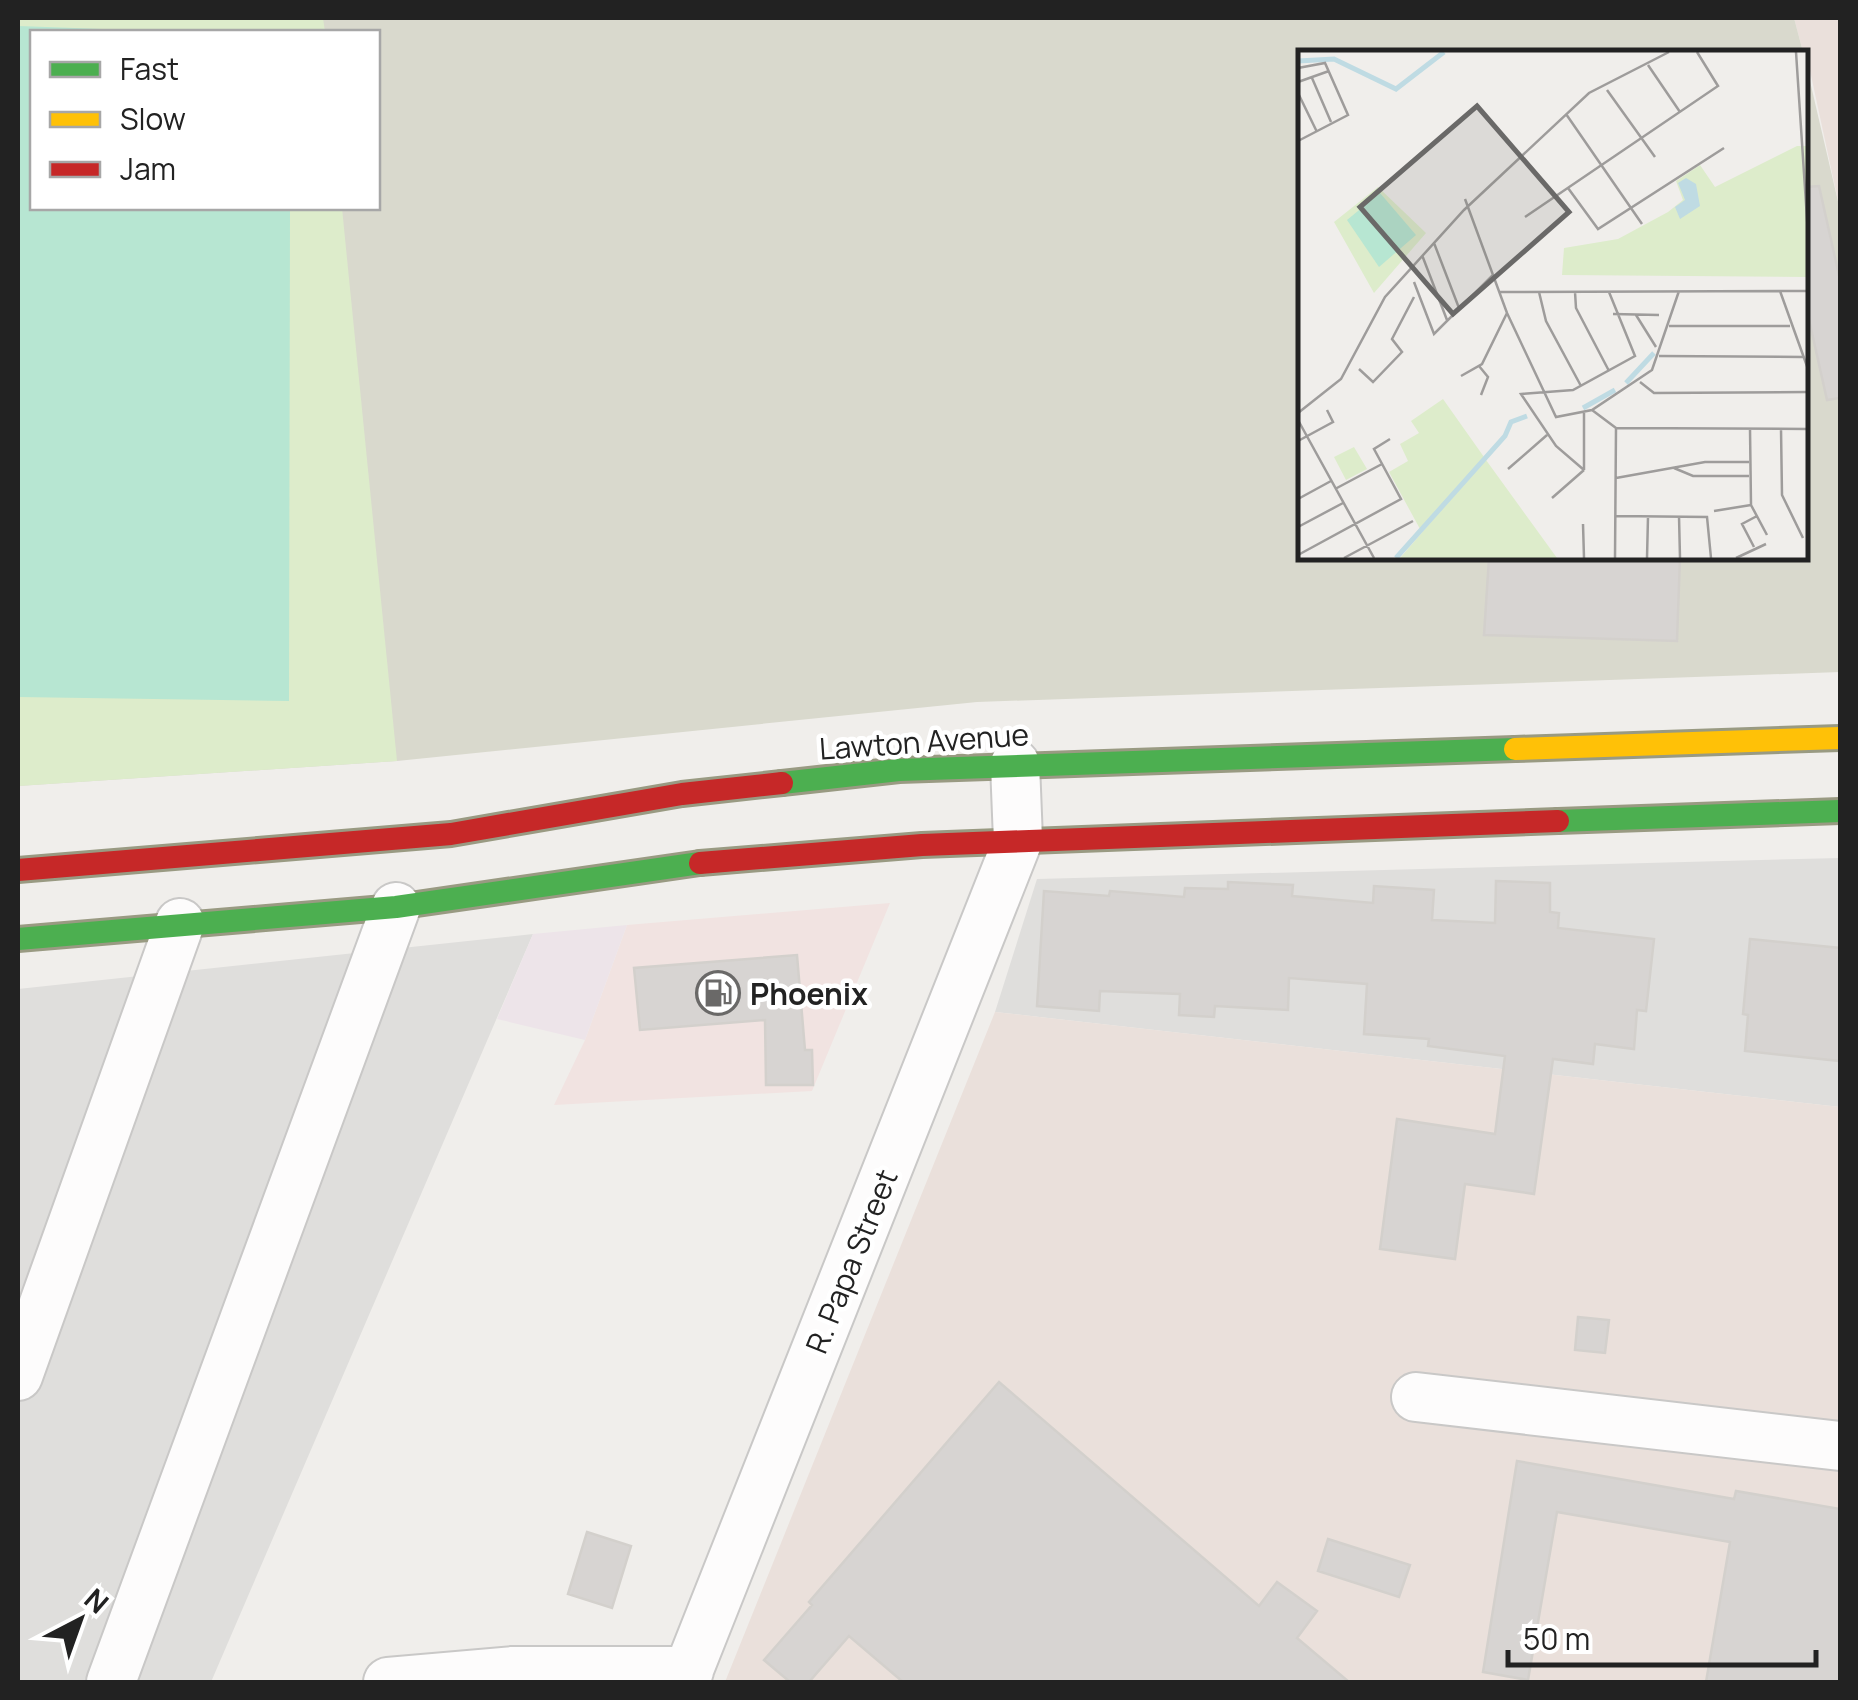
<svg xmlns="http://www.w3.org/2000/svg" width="1858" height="1700" font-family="Manrope,sans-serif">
	<rect width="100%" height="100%" fill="#f0eeeb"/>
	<!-- residential -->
	<path fill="#dfdedc" d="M1840,858V1107L995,1012L1037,879Z
		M533,934L211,1682H18V989Z"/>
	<!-- commercial -->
	<path fill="#f1e3e1" d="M890,903L812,1091L554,1105L585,1040L627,925Z"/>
	<!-- industrial -->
	<path fill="#ede4e9" d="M627,925L585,1040L497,1019L533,934Z"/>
	<!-- military -->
	<path fill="#eae0db" d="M1794,18H1840V210L1806,52H1803Z
		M995,1012L1840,1107V1682H725Z"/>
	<!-- construction -->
	<path fill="#d9d9cd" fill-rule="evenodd" d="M18,18H1794L1803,52H1300V558H1806V64L1840,210V672L977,702L397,761L18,786ZM32,32H378V208H32Z"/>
	<!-- grass -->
	<path fill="#ddeccb" d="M18,18H323L325,32H32V208H342L397,761L18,786Z"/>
	<!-- pitch -->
	<path fill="#b7e6d2" d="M18,26L187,32H32V208H290L289,701L18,697Z"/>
	<!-- building -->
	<path fill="#d7d4d2" stroke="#d3d0cc" stroke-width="2.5" d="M1819,186L1840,280V398L1827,400L1806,306V187Z
		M1489,558H1680L1677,641L1484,635Z
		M1496,881L1550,883V912L1559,913L1558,928L1654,939L1646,1011L1637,1010L1634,1049L1595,1044L1593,1064L1553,1059L1534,1194L1465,1184L1455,1259L1380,1249L1397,1119L1495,1134L1505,1056L1428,1046L1429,1039L1364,1034L1367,984L1289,978L1288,1010L1215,1006L1214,1017L1179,1015L1180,994L1100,991L1099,1011L1037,1006L1044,891L1109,896L1110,891L1184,897L1185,888L1228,889V882L1293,885L1292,896L1373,903L1374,886L1434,890L1432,920L1495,923Z
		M1750,939L1840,948V1061L1745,1051L1748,1015L1743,1014Z
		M797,955L805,1050H812L813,1085H766L765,1020L640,1030L634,968Z
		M1578,1317L1609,1320L1605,1353L1575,1350Z
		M999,1382L1259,1606L1277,1582L1317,1611L1297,1638L1349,1682H903L849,1636L809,1682H790L764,1660L812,1605L809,1602Z
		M1517,1461L1734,1499L1736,1491L1840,1509V1682H1706L1730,1542L1557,1512L1528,1680L1483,1672Z
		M587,1532L631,1546L612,1608L568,1594Z
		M1328,1539L1410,1565L1399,1597L1318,1571Z"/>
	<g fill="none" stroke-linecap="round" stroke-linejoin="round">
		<!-- street casing -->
		<g stroke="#c9c8c7" stroke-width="52">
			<path id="street" d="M18,1376L180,923
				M1416,1397L1840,1446
				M111,1682L396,907
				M388,1682L513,1671H689
				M684,1682L1018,840L1015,764"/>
		</g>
		<!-- fast casing -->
		<g stroke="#999a82" stroke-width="28">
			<path id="fast" d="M782,783L899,770L1515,749
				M1558,821L1840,811
				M18,939L396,907L700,863"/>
		</g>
		<!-- slow casing -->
		<g stroke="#999a82" stroke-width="28">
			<path id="slow" d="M1515,749L1840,738"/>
		</g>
		<!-- jam casing -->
		<g stroke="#999a82" stroke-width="28">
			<path id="jam" d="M700,863L922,845L1558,821
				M18,870L451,834L682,794L782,783"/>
		</g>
		<!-- street -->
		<use href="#street" stroke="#fdfcfc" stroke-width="48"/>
		<!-- fast -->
		<use href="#fast" stroke="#4caf50" stroke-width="22"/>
		<!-- slow -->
		<use href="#slow" stroke="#ffc107" stroke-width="22"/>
		<!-- jam -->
		<use href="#jam" stroke="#c62828" stroke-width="22"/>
	</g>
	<!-- icons -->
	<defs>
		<g id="fuel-ring" transform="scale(2.25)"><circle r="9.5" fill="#fff" stroke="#6a6968" stroke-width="1.5"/><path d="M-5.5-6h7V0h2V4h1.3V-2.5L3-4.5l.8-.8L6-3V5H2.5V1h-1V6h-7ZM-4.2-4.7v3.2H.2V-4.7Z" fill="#6a6968"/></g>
	</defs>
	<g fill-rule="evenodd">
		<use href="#fuel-ring" x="718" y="993"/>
	</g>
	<g text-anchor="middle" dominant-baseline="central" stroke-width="9" stroke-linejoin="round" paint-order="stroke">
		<!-- street labels -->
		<g font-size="30" fill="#222" stroke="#fff">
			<text transform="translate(924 741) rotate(-4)">Lawton Avenue</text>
			<text transform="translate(851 1261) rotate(-68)">R. Papa Street</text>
		</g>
		<!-- poi labels -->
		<g font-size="30" font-weight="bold" fill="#222" stroke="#fff" text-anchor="start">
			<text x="750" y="993">Phoenix</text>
		</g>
	</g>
	<!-- overview -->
	<g transform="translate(1298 50)">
		<rect width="510" height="510" fill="#f0eeeb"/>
		<path d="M499,96H510V227L264,225L266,198L320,189L370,162L385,150L378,131L402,115L417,137ZM80,137L128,183L76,243L36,172ZM145,349L186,407L122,479L91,422L110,411L102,394L121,383L113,371ZM56,397L69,419L48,430L36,407ZM188,410L259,508H102L165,435Z" fill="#ddeccb"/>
		<path d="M82,143L118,185L81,217L49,170Z" fill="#b7e6d2"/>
		<path d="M388,128L398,134L402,156L382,169L377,157L387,150L380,133Z" fill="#bfdbe3"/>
		<path fill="none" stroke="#bfdbe3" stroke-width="5" d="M0,11L36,9L98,39L146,2M328,333L356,303M285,358L317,340M98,508L207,386L213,372L229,366"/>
		<path fill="none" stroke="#9e9c9b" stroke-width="2.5" d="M498,2L510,184M350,15L382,62M0,18L27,13L50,65L0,91M14,28L33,72M0,32L31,21M309,40L357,107M0,43L19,82M268,64L344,174M270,138L300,179L426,98M167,149L209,263L258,367L294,360L354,320L381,241M227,167L420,36L399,2M136,193L161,258M124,205L149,270M116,232L136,284L196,224M482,241L510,319M202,242L510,241M241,242L248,271L283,336M277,242L278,258L311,321M315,264L361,265M338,265L358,297M371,276H492M361,306L505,307M181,316L190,327L183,345M61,319L75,332L104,302L94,289L116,247M163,326L184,314L209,263M342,332L356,343L510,342M294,360L318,378L510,379M0,363L43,329L87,247L166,160L291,43L371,2M0,370L76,508M452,379L453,455L469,485M483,379L484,445L505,488M0,391L35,372L29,360M376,418L395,426H451M210,419L249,385M286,420L258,396L223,344L275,340L337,306L311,242M286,420V363M318,428L407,412H451M37,439L84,414M254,448L286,420M0,449L33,431M416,461L453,455M318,466L409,467L413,508M381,466L382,508M285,474L286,508M0,477L45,453M456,497L444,474L459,466M0,505L103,449L76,399L92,389M46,508L115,471M317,508L318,378M349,508L350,467M438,508L468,494"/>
		<path fill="#6a6968" fill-opacity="0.15" stroke="#6a6968" stroke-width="5" d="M179,56L271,162L155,264L62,157Z"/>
		<rect width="510" height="510" fill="none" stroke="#222" stroke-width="5"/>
	</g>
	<!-- border -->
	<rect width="1858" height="1700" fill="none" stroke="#222222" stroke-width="40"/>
	<!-- legend -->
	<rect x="30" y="30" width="350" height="180" fill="#ffffff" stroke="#a7a7a7" stroke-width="2.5"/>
	<rect x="50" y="62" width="50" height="15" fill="#4caf50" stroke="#a7a7a7" stroke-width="2.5"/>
	<text x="120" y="80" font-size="30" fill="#222222">Fast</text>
	<rect x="50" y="112" width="50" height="15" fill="#ffc107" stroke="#a7a7a7" stroke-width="2.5"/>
	<text x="120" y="130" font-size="30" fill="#222222">Slow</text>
	<rect x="50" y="162" width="50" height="15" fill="#c62828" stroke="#a7a7a7" stroke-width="2.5"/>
	<text x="120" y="180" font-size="30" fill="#222222">Jam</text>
	<!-- north arrow -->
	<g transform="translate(80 1620) rotate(41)" stroke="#ffffff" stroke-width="8" paint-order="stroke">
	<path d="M0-8L18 38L0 25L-18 38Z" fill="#222222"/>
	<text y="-15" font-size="28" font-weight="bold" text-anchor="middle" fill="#222222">N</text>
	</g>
	<!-- scale -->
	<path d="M1508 1650v15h308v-15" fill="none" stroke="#222222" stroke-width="5"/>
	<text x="1523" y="1650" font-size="30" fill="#222222" stroke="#ffffff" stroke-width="8" paint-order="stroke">50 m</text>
</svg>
